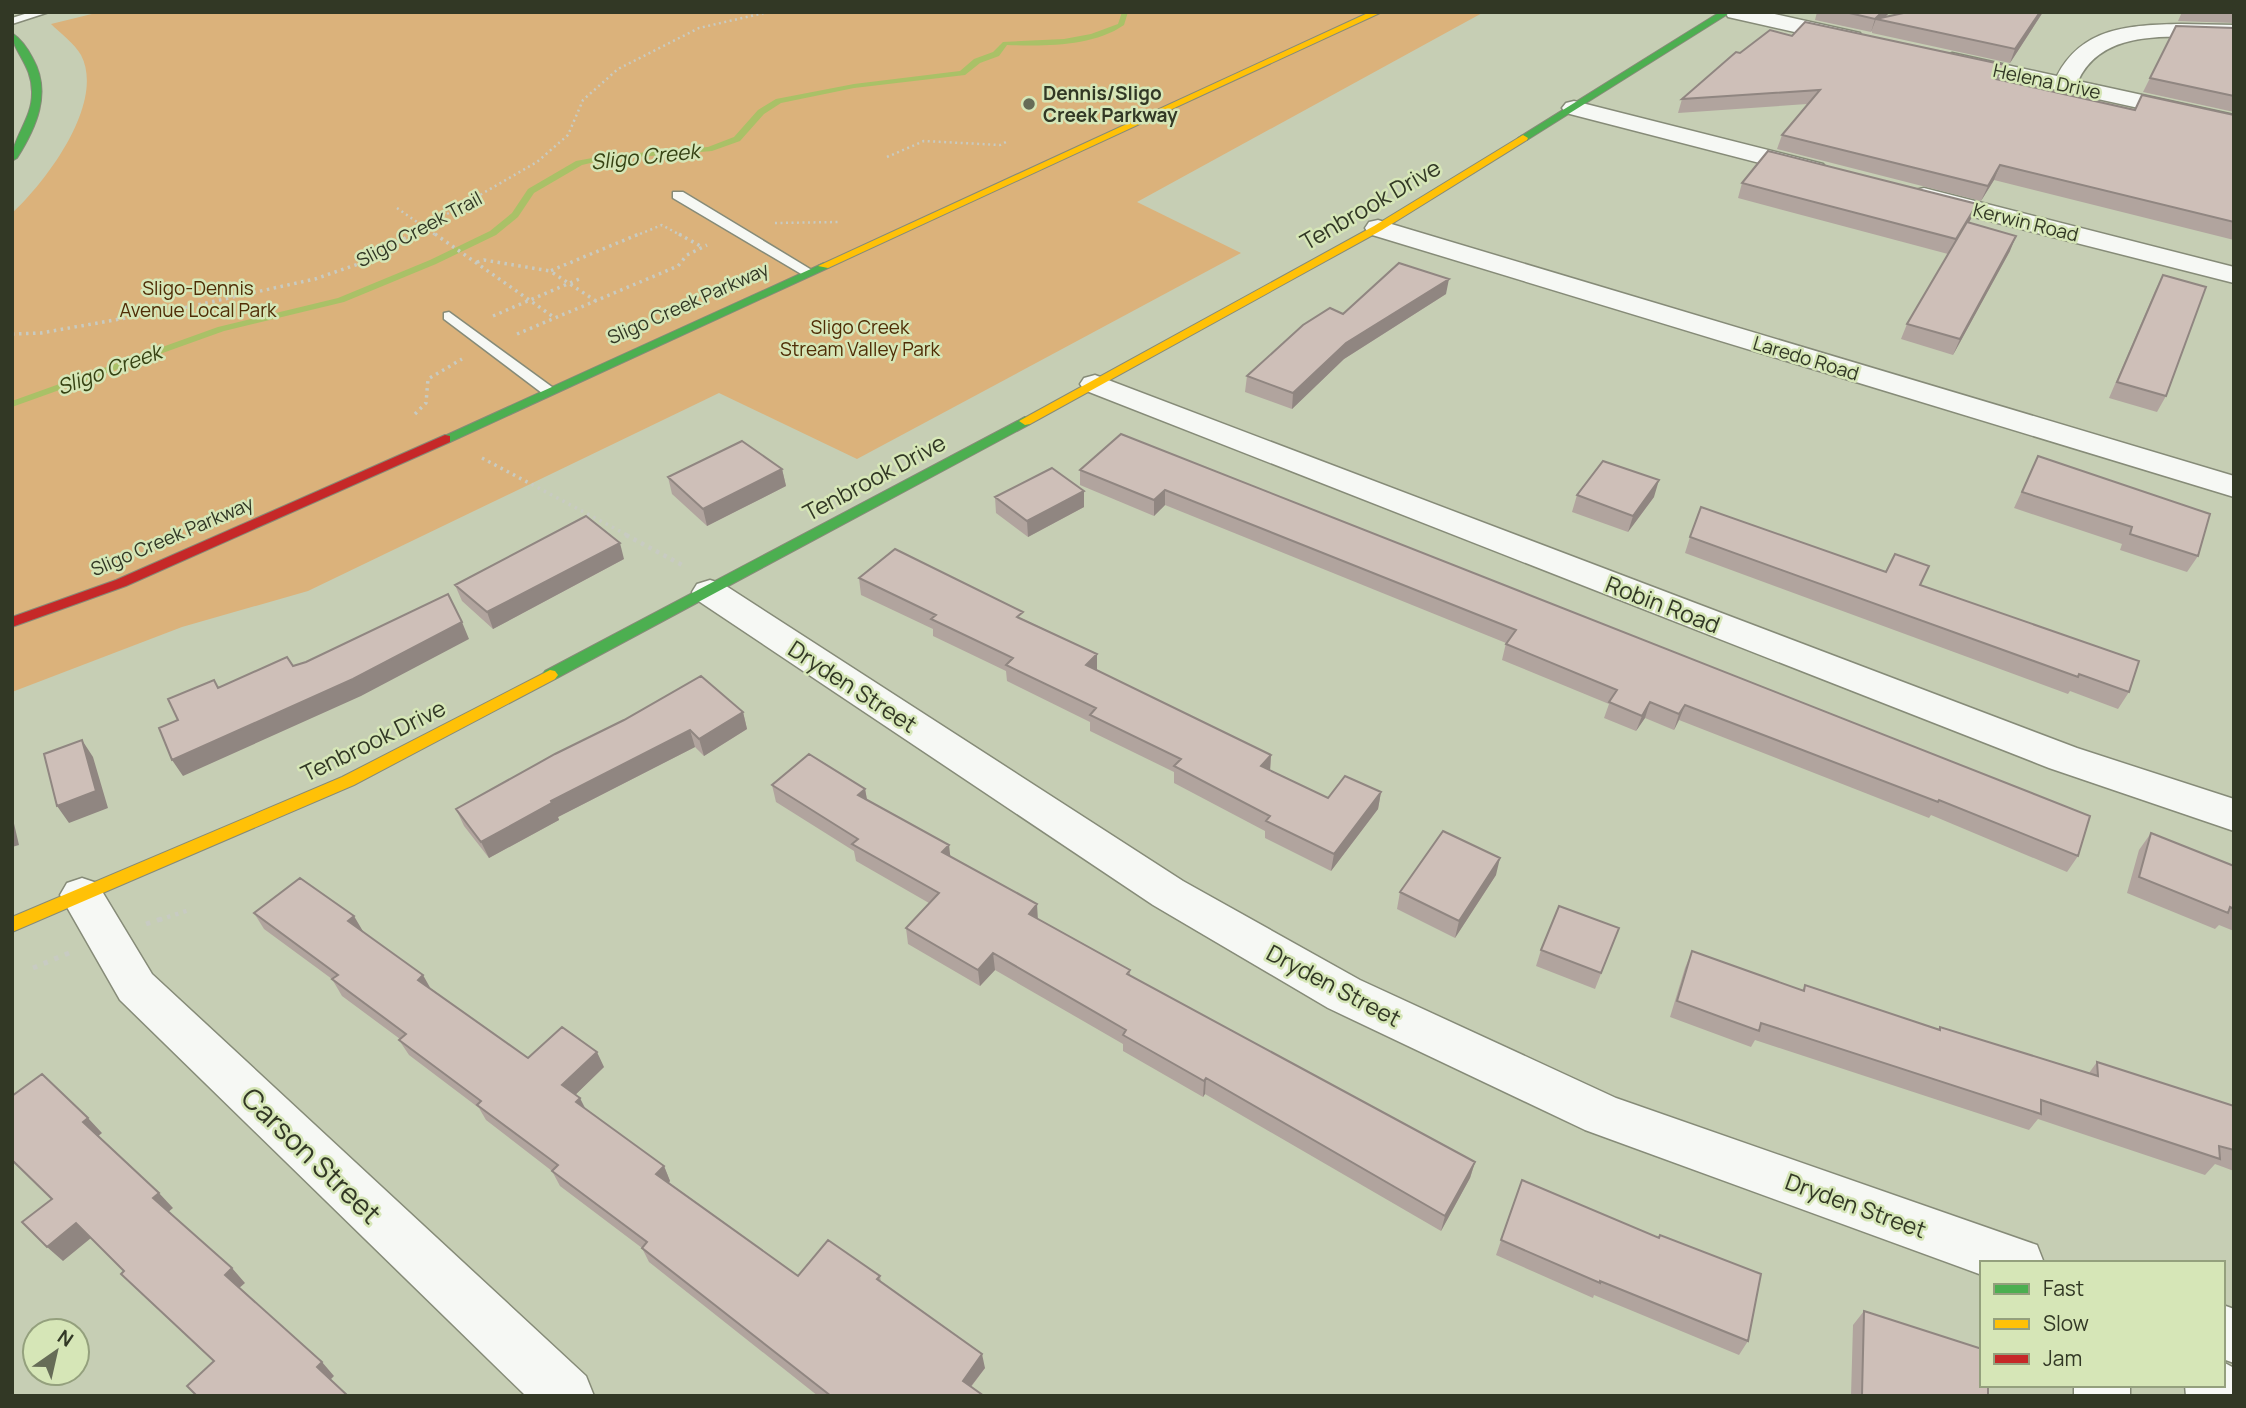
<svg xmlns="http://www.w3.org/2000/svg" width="2246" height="1408" font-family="Manrope,sans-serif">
	<rect width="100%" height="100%" fill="#c6ceb4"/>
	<!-- green -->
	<path fill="#dbb27b" d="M100,12H1484L1137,202L1241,253L857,459L719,393L308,591L182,627L12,692V213C45,183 106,103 81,55C75,44 60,33 51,24Z"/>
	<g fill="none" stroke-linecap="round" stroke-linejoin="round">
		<!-- stream -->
		<path fill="#a9c167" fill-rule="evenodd" d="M1122,12H1128L1124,25C1092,47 1045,46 1007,45L999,56L980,63L965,75L854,88L781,103L764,114L740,141L712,151L603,160L582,165L534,193L518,217L496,235L436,264L344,302L224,331L12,407V401L218,327L338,298L430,260L490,231L512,213L528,189L576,161L603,156L708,147L734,137L758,110L776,99L854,84L960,71L974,59L993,52L1003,42L1064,39L1091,34L1118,24Z"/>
		<!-- lane casing -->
		<g stroke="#868b78" stroke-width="3">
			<path id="lane" d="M31,12H49L12,24V18Z
				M673,192H683L815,272L803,275L673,198Z
				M449,312L552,387V393H542L444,319V313Z"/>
		</g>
		<!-- street casing -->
		<g stroke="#868b78" stroke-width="3">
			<path id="street" d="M1725,12H1766L1860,33L1863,38L1852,45L1728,17Z
				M2181,24L2234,25V39C2181,38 2104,24 2078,81L2234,115V129L1952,67L1941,60L1952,53L2057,76C2082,27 2130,25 2181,24Z
				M1574,101L1823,164L1827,169L1823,174L1814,177L1566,113L1562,108L1566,103Z
				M1924,188L2234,267V283L1915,202L1911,196L1915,190Z
				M1378,220L2234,476V497L1369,234L1365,228L1369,222Z
				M1095,375L2077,748L2234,799V831L2049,768L1084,390L1080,384L1084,378Z
				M710,580L723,584L1183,881L1360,980L1616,1098L2037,1245L2044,1263H1982V1275L1585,1130L1328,1008L1153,905L697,600L692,592L697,584Z
				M82,878L97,883L152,974L586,1376L594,1396H526L120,1000L60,895L67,883Z
				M2223,1305L2234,1309V1363L2223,1359Z
				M2223,1362L2234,1368V1396H2186L2185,1385H2223Z
				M2074,1385H2130V1396H2074Z"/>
		</g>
		<!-- fast casing -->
		<g stroke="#868b78" stroke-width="2">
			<path id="fast" d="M1720,12H1731L1527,140L1518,138Z
				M12,33C21,39 28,49 33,59C52,93 36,128 17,158L12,161C12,138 32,119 32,94C33,65 12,51 12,33Z
				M824,263L830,266L828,268L450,442H440L438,439Z
				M1025,417L1030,418V424L555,679H545L542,675L545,671Z"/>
		</g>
		<!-- slow casing -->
		<g stroke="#868b78" stroke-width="2">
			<path id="slow" d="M1370,12H1382L828,268L818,266Z
				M1523,135L1528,138L1527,140L1382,230L1030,424L1025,425L1019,421L1374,226Z
				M550,670L555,671L558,675L555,679L354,785L12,932V917L342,777Z"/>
		</g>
		<!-- jam casing -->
		<g stroke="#868b78" stroke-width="2">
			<path id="jam" d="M445,435L450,436V442L126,586L12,627V617L116,580Z"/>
		</g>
		<!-- path-far3 -->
		<path stroke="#c8cbc2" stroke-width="2.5" stroke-dasharray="2 3.5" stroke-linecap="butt" d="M887,157L924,141L1000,145L1008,141
			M397,208L437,236
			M775,223L839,222
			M409,236L537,162L568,135L583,100L618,69L699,28L768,12
			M635,236L662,225L682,236"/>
		<!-- path-far2 -->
		<path stroke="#c8cbc2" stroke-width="3.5" stroke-dasharray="2.5 4.5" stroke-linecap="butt" d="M435,234L555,318
			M679,234L702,247
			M477,262L484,260L550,271
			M596,301L550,271L639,234
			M493,316L579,279
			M12,334L41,333L188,307L315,279L364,262L412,234
			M517,334L678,266L687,255L707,245
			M415,414L426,403L428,379L462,359
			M482,458L629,536"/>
		<!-- path-far1 -->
		<path stroke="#c8cbc2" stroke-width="4.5" stroke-dasharray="3.5 5" stroke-linecap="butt" d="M626,535L684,566
			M159,920L189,910"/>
		<!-- path -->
		<path stroke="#c8cbc2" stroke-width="5" stroke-dasharray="4.5 7" stroke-linecap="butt" d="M146,924L164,918
			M33,968L69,953"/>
		<!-- lane -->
		<use href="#lane" fill="#f6f8f4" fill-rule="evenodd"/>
		<!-- street -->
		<use href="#street" fill="#f6f8f4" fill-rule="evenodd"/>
		<!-- fast -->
		<use href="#fast" fill="#4caf50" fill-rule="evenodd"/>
		<!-- slow -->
		<use href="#slow" fill="#ffc107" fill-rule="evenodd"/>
		<!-- jam -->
		<use href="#jam" fill="#c62828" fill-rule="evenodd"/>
	</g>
	<!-- wall -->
	<path fill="#b1a49e" d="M1817,12H1890L1885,17L2043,12L2010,63L1872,33V31L1871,32L1815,20Z
		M2182,12H2234V23L2178,21Z
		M2176,26L2234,28V112L2143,92Z
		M1792,36L1999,79L2135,110L2234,115V240L1994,180L1981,201L1777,149L1782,135L1807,104L1678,113L1682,99L1740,53Z
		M1742,183L1977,204L1968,223L2010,251L1953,355L1901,339L1907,324L1948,254L1738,198Z
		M2163,275L2166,396L2157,412L2109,398L2155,291Z
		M1446,294L1344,359L1292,409L1245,392L1247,376L1343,314Z
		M1121,434L2078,856L2067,872L1931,815L1929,818L1679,720L1674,730L1645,718L1636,731L1604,718L1609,704L1502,660L1506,643L1165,505L1154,516L1080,485V470Z
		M2038,456L2198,556L2187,572L2120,550L2122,544L2014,508Z
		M782,469L786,486L707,526L672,494L668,477Z
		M1577,495L1654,497L1628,532L1572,512Z
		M995,497L1084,507L1028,537L996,513Z
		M1690,537L1920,585L2129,692L2118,709L2070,691L2068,694L1685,553Z
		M624,559L493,629L462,601L455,585Z
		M859,578L1023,619L1097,654V670L1271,755L1270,770L1328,798L1381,792L1378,809L1331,871L1265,838V831L1174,783V772L1090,731V722L1007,681L1006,671L933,636V629L861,595Z
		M743,712L747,729L704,756L695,747L558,817L559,820L489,858L464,826L456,809Z
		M772,785L865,789L867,800L951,857L1038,919L1130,970V976L1475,1162L1470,1178L1441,1231L1205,1094L1203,1097L1123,1051V1044L995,970L980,986L908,944L906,928L929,903L856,861L854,851L776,802Z
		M2151,833L2234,866V931L2219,925L2215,929L2127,893L2139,850Z
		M1496,875L1455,938L1397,909L1400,892Z
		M254,913L363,932L431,989L528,1058L604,1067L575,1095L585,1109L664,1166L670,1181L669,1183L798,1276H880L881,1282L985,1368L971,1387L984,1396H818L649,1262L642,1248L560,1186L552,1171L486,1120L479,1108L409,1055L399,1040L400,1039L342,996L332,979L264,929Z
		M1619,928L1595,989L1536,966L1541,950Z
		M1692,951L1802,991L1805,985L1938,1029L1940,1027L2089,1073L2097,1062L2234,1106V1171L2215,1164L2205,1175L2038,1119L2029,1130L1755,1040L1751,1047L1670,1017L1685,968Z
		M1522,1180L1658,1238L1660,1235L1748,1341L1739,1355L1594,1295L1593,1298L1496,1255Z
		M1864,1311L1988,1396H1851L1853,1325Z"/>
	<!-- shaded-wall -->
	<path fill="#908681" d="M1882,12H1890L1882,20L1876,19L1871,32L1875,19Z
		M2040,12H2043L2010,63L2015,49Z
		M2000,165L1994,180L1981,201L1988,186Z
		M1977,204L1971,219L1950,254L1956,239Z
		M2016,236L2010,251L1953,355L1960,339Z
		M1449,279L1446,294L1344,359L1292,409L1293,393L1346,343Z
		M782,469L786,486L707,526L703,509Z
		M1659,480L1654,497L1628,532L1633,516Z
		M1165,490V505L1154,516V500Z
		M1084,491V507L1028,537L1027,521Z
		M620,543L624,559L493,629L487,612Z
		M462,622L469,639L361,696L183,776L172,760Z
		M1097,654V671L1086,665Z
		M1650,702L1645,718L1636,731L1642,716Z
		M1685,705L1679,720L1674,730L1679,714Z
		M743,712L747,729L704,756L699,739Z
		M690,730L695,747L558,817L559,820L489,858L481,842L551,801Z
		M82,740L93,757L108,808L69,823L57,806Z
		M1271,755L1270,771L1261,766Z
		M865,789L868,805L858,795Z
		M1381,792L1378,809L1331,871L1334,854Z
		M12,815L19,845L12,847Z
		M949,845L951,862L942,852Z
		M1500,858L1496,875L1455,938L1459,921Z
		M1037,904L1038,921L1029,914Z
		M354,916L364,933L348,921Z
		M993,953L995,970L980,986L978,970Z
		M423,975L432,991L418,980Z
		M597,1052L604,1067L569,1101L562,1085Z
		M1206,1078L1205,1094L1203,1097L1204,1081Z
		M580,1098L588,1114L576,1102Z
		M88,1118L102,1133L97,1137L83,1122Z
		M1475,1162L1470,1178L1441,1231L1445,1216Z
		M664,1166L670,1181L663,1189L656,1174Z
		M159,1193L173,1208L167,1213L153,1198Z
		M76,1223L91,1238L63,1261L47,1247Z
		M232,1268L245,1283L238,1289L225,1275Z
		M982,1354L985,1368L965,1394L963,1381Z
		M322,1362L334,1376L329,1381L317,1367Z"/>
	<!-- building -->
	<path fill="#cebfb8" stroke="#908681" stroke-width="2" d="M1845,12H1882L1875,19Z
		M1908,12H2040L2015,49L1876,19Z
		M1805,22L2005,65L1996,79L2135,110L2142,95L2234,115V222L2000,165L1988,186L1782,135L1820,90L1682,99L1736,52L1740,53L1770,30L1792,36Z
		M2176,26L2234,28V96L2150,78Z
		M1768,151L1977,204L1956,239L1742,183Z
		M1967,222L2016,236L1960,339L1907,324Z
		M1399,263L1449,279L1346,343L1293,393L1247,376L1303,325L1330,308L1343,314Z
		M2163,275L2206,287L2166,396L2117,382Z
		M1121,434L2090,816L2078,856L1939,800L1938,802L1685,705L1679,714L1650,702L1642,716L1609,702L1617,690L1506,644L1516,630L1165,490L1154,500L1080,470Z
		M742,441L782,469L703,509L668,477Z
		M2038,456L2210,514L2198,556L2130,534L2132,527L2022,492Z
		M1603,461L1659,480L1633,516L1577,495Z
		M1052,468L1084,491L1027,521L995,497Z
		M1701,507L1886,572L1895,554L1929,566L1920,585L2139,661L2129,692L2079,674L2078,677L1690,537Z
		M586,516L620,543L487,612L455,585Z
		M895,549L1023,612L1017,617L1097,654L1086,665L1271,755L1261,766L1328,798L1345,776L1381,792L1334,854L1266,821L1270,816L1174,766L1181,759L1090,715L1096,708L1006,665L1013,658L931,619L936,615L859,578Z
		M448,594L462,622L353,679L172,760L159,728L178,720L168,699L214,680L218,688L287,657L293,666L306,662Z
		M701,676L743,712L699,739L690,730L551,801L552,803L481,842L456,809L555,754L624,720Z
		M82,740L96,791L57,806L44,754Z
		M809,754L865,789L858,795L949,845L942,852L1037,904L1029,914L1130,970L1127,974L1475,1162L1445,1216L1206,1078L1204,1081L1123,1035L1126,1030L993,953L978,970L906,928L939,893L852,844L858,839L772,785Z
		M1443,831L1500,858L1459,921L1400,892Z
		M2151,833L2234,866V909L2230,907L2228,913L2139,877Z
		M300,878L354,916L348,921L423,975L418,980L528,1058L562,1027L597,1052L562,1085L580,1098L576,1102L664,1166L656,1174L798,1276L828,1240L880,1276L877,1279L982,1354L963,1381L984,1396H831L642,1248L647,1242L552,1171L558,1165L477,1105L481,1101L399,1040L406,1034L332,979L338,975L254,913Z
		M1559,906L1619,928L1601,973L1541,950Z
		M1692,951L1804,991L1805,985L1940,1030V1027L2098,1076L2097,1062L2234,1106V1150L2219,1146L2220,1159L2041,1100V1114L1761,1023L1759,1031L1677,1001Z
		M42,1074L88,1118L83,1122L159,1193L153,1198L232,1268L225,1275L322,1362L317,1367L348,1396H197L187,1386L214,1361L121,1274L124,1271L76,1223L47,1247L22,1222L52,1199L12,1160V1096Z
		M1522,1180L1659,1238L1660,1235L1761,1274L1748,1341L1600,1281V1283L1501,1240Z
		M1864,1311L1982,1349V1385H1988V1396H1865L1862,1395Z"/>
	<!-- markers -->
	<circle fill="#666c57" stroke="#d6e6b7" stroke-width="2.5" cx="1029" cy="104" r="7"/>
	<g text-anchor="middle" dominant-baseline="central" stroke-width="5" stroke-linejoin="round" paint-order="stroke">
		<!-- far-street labels -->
		<g font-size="19" fill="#323825" stroke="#d6e6b7">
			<text transform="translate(2047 81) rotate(12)">Helena Drive</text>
			<text transform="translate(2026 222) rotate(14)">Kerwin Road</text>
			<text transform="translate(419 229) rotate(-28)">Sligo Creek Trail</text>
			<text transform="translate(688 303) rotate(-24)">Sligo Creek Parkway</text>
			<text transform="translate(1806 358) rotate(17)">Laredo Road</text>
			<text transform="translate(172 536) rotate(-23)">Sligo Creek Parkway</text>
		</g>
		<!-- far-poi labels -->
		<g font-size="19" font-weight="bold" fill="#323825" stroke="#d6e6b7" text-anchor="start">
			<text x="1043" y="93">Dennis/Sligo<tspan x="1043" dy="22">Creek Parkway</tspan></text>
		</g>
		<!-- far-park labels -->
		<g font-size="19" fill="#4f2d06" stroke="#d6e6b7">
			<text x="198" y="288">Sligo-Dennis<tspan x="198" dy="22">Avenue Local Park</tspan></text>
			<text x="860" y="327">Sligo Creek<tspan x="860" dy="22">Stream Valley Park</tspan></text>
		</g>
		<!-- far-water labels -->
		<g font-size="21" font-style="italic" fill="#364213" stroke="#d6e6b7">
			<text transform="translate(645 156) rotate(-6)">Sligo Creek</text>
			<text transform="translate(109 369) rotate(-20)">Sligo Creek</text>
		</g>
		<!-- street labels -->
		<g font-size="23" fill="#323825" stroke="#d6e6b7">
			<text transform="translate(1370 204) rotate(-30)">Tenbrook Drive</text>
			<text transform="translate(874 477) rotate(-28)">Tenbrook Drive</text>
			<text transform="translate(1663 604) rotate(21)">Robin Road</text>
			<text transform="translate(853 686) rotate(33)">Dryden Street</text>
			<text transform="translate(373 740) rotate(-26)">Tenbrook Drive</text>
			<text transform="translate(1334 985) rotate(28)">Dryden Street</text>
			<text transform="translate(1856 1205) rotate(20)">Dryden Street</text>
		</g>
		<!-- near-street labels -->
		<g font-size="28" fill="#323825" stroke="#d6e6b7">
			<text transform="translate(312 1155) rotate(44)">Carson Street</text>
		</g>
	</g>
	<!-- border -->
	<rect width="2246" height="1408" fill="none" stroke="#323825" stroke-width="28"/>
	<!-- legend -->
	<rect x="1980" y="1261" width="245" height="126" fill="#d6e6b7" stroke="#94a07d" stroke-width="2"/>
	<rect x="1994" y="1284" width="35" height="10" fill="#4caf50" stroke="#94a07d" stroke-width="2"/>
	<text x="2043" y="1296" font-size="21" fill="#323825">Fast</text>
	<rect x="1994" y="1319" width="35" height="10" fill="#ffc107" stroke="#94a07d" stroke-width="2"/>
	<text x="2043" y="1331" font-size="21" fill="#323825">Slow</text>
	<rect x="1994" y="1354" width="35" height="10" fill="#c62828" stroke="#94a07d" stroke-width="2"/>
	<text x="2043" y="1366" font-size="21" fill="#323825">Jam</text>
	<!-- north arrow -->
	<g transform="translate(56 1352) rotate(34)"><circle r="33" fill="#d6e6b7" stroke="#94a07d" stroke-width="2"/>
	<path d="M0-5L12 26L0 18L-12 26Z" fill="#666c57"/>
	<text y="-10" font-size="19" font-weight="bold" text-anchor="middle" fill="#323825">N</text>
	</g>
</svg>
